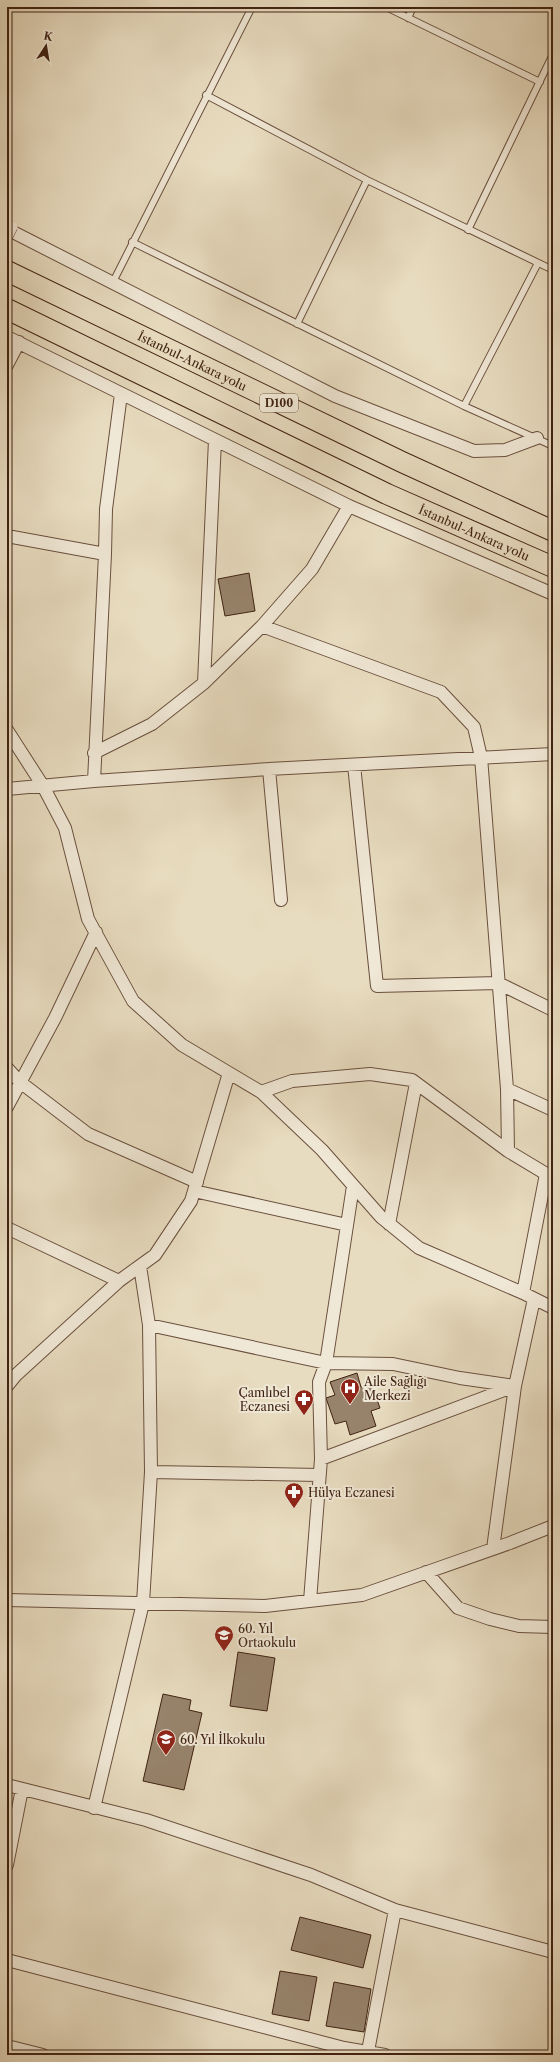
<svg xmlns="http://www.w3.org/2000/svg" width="560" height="2062" font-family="'Libre Caslon Text',serif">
	<rect width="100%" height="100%" fill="#e8dcc0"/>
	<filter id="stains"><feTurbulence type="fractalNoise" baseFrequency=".005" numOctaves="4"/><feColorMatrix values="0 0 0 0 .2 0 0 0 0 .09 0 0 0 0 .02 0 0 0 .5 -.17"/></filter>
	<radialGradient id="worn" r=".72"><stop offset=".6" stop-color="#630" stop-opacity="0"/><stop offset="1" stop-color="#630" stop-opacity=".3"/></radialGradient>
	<!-- building -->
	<path fill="#97836c" stroke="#402212" d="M249,573L255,611L225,616L218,579Z
		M357,1373L361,1387L371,1383L380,1408L371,1411L376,1426L350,1435L346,1421L335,1424L326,1398L335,1395L330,1382Z
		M238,1652L275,1658L267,1711L230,1706Z
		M163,1694L191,1700L189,1710L202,1713L184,1790L143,1781Z
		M300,1917L371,1935L363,1968L291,1950Z
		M280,1971L317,1977L309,2021L272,2014Z
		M334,1982L371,1989L364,2032L326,2026Z"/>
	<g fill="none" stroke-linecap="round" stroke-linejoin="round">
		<!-- service casing -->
		<g stroke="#6a503e" stroke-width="8">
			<path id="service" d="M386,7L540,82
				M408,18L413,7
				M206,95L367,180L553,270
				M468,230L553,54
				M132,242L464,406L553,446
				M113,282L252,7
				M297,324L367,180
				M464,406L538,263"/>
		</g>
		<!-- minor casing -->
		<g stroke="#6a503e" stroke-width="14">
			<path id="minor" d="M7,229L335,396L474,451L505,450L537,438
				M7,337L349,506L553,594
				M7,365L19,342
				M7,536L105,554
				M262,626L441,692L474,727L481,757L507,1089L508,1151
				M204,683L215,440
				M7,730L43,786L65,828L88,919L133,1001L182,1045L261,1092L322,1150L381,1217L419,1248L523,1293L553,1308
				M94,753L152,724L204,683L262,626L312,569L349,506
				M354,765L377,986L498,983L553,1010
				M269,769L281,900
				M94,781L105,554L106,509L121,394
				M7,789L94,781L269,769L553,754
				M7,1068L20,1082L88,1134L197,1182
				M507,1089L553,1110
				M261,1092L292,1081L370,1074L412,1080L508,1151L553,1178
				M7,1107L55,1018L96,932
				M353,1186L326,1363L393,1364L460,1378L515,1386L493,1549
				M194,1191L347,1225
				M389,1224L416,1083
				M7,1228L119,1281
				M523,1293L546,1174
				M149,1325L326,1363L319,1382L321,1459L310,1601
				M7,1386L16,1375L119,1281L155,1255L191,1201L229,1073
				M321,1459L515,1386L534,1299
				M151,1472L319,1475
				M426,1572L458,1608L490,1619L519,1626L553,1627
				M7,1600L265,1606L362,1595L510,1543L553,1526
				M7,1785L146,1820L311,1875L395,1910L553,1952
				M94,1808L143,1603L151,1472L149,1325L140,1266
				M7,1865L22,1789
				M7,1960L344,2048
				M7,2046L43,2055
				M368,2051L395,1910
				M343,2055L344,2048L385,2055"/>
		</g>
		<!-- trunk casing -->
		<g stroke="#402212" stroke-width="22">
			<g id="trunk">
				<path id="s1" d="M7,271L402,462L553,531"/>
				<path id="s2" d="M7,309L387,494L553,567"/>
			</g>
		</g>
		<!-- service -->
		<use href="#service" stroke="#f0e8d6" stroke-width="6"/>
		<!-- minor -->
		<use href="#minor" stroke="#f0e8d6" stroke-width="12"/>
		<!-- trunk -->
		<use href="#trunk" stroke="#e8dcc0" stroke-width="20"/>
		<!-- pedestrian-bridge casing -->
		<g stroke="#6a503e" stroke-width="10" stroke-linecap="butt">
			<path id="pedestrian-bridge" d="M7,239L13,227"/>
		</g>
		<!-- pedestrian-bridge -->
		<use href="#pedestrian-bridge" stroke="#f0e8d6" stroke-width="9"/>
	</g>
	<!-- icons -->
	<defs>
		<g id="hospital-pin" transform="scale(1)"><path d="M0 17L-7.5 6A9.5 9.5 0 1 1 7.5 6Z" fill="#8f2418" stroke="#f0e8d6"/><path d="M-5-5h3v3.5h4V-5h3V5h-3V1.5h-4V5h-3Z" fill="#fff"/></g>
		<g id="pharmacy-pin" transform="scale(1)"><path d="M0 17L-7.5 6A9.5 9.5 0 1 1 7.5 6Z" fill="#8f2418" stroke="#f0e8d6"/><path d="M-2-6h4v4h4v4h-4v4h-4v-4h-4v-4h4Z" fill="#fff"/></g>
		<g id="school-pin" transform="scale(1)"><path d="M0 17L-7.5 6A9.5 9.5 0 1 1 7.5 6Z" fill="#8f2418" stroke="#f0e8d6"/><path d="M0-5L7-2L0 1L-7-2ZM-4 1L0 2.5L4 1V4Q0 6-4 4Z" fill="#fff"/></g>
	</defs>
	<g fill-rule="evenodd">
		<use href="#hospital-pin" x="350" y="1388"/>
		<use href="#pharmacy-pin" x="304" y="1399"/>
		<use href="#pharmacy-pin" x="294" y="1492"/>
		<use href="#school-pin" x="224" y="1635"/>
		<use href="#school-pin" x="166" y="1739"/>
	</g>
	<g text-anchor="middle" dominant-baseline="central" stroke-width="4" stroke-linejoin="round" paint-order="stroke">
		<!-- shield labels -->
		<rect fill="#f0e8d6" stroke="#755d4d" stroke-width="1" x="260" y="394" width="38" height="18" rx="3"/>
		<g font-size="11" font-weight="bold" fill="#402212">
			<text x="279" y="403">D100</text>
		</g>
		<!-- street labels -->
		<g font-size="12" fill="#402212" stroke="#f0e8d6">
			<text stroke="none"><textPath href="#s1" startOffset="206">İstanbul-Ankara yolu</textPath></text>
			<text stroke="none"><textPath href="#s2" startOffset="518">İstanbul-Ankara yolu</textPath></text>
		</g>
		<!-- poi labels -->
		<g font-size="12" fill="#402212" stroke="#f0e8d6" text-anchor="start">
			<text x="364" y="1381">Aile Sağlığı<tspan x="364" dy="14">Merkezi</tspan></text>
			<text x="290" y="1392" text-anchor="end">Çamlıbel<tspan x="290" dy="14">Eczanesi</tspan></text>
			<text x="308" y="1492">Hülya Eczanesi</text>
			<text x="238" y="1628">60. Yıl<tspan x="238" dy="14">Ortaokulu</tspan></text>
			<text x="180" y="1739">60. Yıl İlkokulu</text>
		</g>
	</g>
	<!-- margin -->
	<rect width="560" height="2062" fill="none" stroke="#e8dcc0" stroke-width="24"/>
	<rect x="8" y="8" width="544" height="2046" fill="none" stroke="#402212" stroke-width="2"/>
	<rect x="12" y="12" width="536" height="2038" fill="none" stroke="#402212"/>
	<!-- north arrow -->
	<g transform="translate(46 46) rotate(12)" stroke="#f0e8d6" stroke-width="3" paint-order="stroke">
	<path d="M0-3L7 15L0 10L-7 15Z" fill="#402212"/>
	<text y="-6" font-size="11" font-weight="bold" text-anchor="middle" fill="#402212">K</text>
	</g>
	<rect width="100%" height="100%" filter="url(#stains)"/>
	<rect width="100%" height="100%" fill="url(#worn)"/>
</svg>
